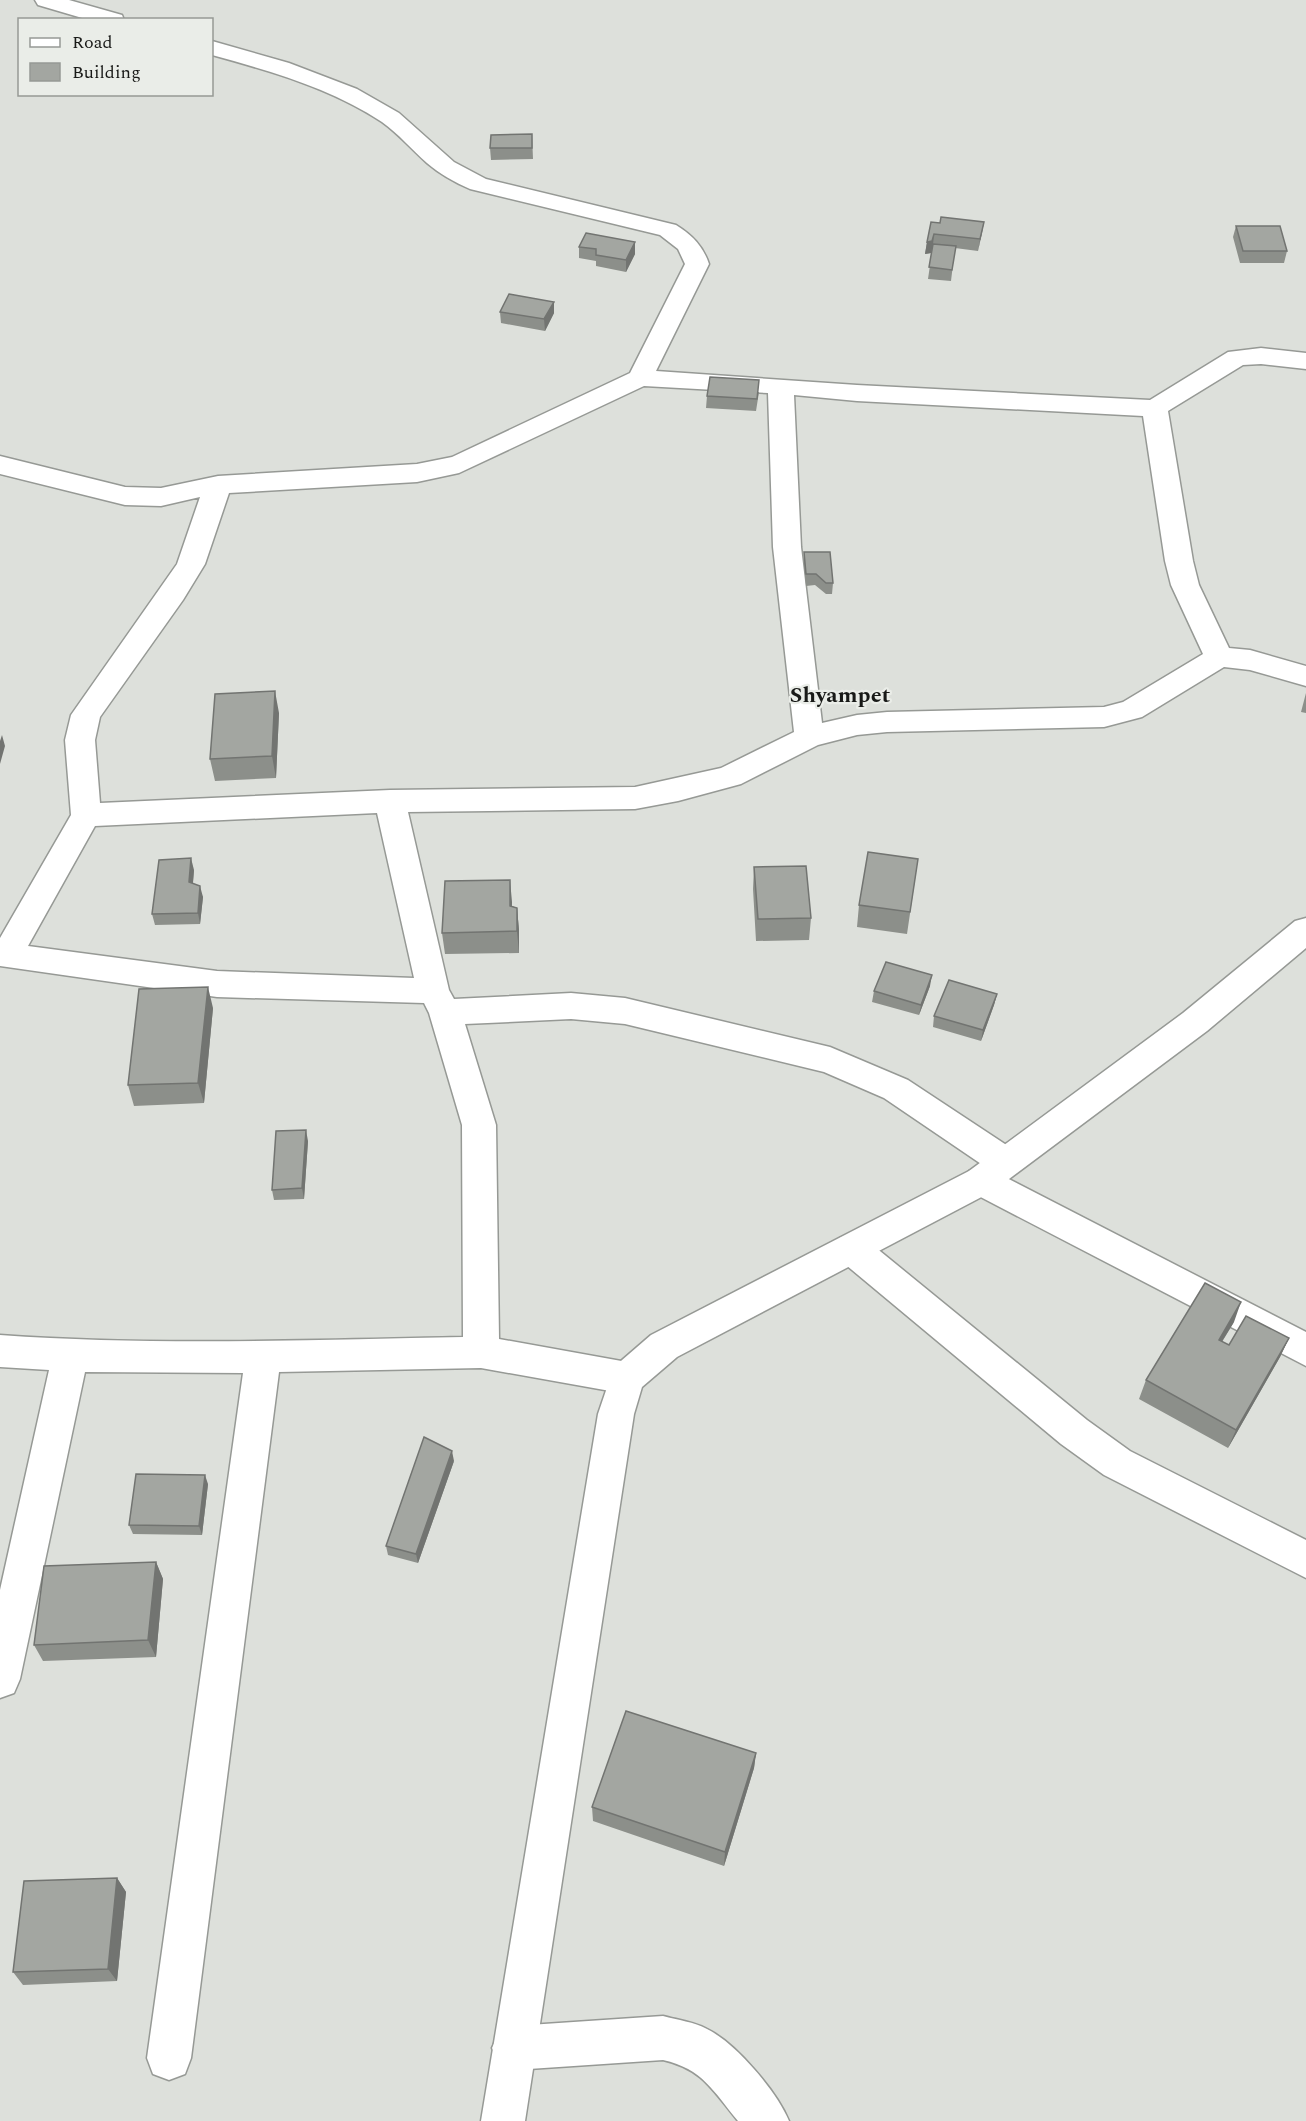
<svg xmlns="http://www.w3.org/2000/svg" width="1306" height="2121" font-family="Spectral,serif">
	<rect width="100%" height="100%" fill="#dde0db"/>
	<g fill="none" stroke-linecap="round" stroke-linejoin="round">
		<!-- street casing -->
		<g stroke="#969995" stroke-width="3">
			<path id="street" d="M35,0H69L122,15L124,20H89L38,5Z
				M212,41L289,63L357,89L399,113L454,162L486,179L676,225C692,235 703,246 709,264L656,371L857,385L1150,400L1228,352L1261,348L1306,353V369L1261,364L1243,365L1168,411L1193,561L1199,585L1229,648L1250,650L1306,666V686L1250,670L1224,667L1142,717L1104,727L887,732L857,735L818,745L741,784L678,801L635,809L408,812L449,990L454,999L571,993L625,998L830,1047L908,1080L1017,1152L1022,1162L1017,1172L1005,1176L999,1174L1306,1332V1366L969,1191L964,1181L969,1171L981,1167L990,1170L884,1098L824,1072L625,1024L571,1019L465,1024L496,1125L499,1339L627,1362L640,1367L645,1378L640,1389L627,1394L481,1368L279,1372L191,2058L185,2074L169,2080L153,2074L147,2058L243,1373L85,1372L20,1679L14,1693L0,1698V1590L49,1370L0,1367V1335C154,1346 309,1340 463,1337L462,1125L429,1013L424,1003L217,997L0,966V938L71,815L65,740L71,715L177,564L200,497L161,506L125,505L0,474V456L125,487L161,488L218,476L417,464L452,457L630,373L685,264L678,249L660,235L470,189C454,182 440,174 427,163C412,150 399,134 382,122C331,88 270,71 212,55ZM644,386L768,393L773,547L794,732L721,768L635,787L390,790L100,803L95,740L100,717L183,600L205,564L229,493L417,482L459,473ZM794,395L857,401L1143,416L1165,561L1171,585L1203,654L1123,702L1104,707L887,712L857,715L822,723L801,547ZM377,813L414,978L217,971L28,946L95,826Z
				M852,1234L864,1238L1087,1420L1130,1451L1306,1540V1578L1104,1475L1061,1444L840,1260L834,1249L840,1238Z
				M663,2016C678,2020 694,2022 707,2029C736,2043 777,2092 789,2121H738C713,2091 703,2069 663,2060L514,2070L499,2063L492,2048L499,2033L514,2026Z"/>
		</g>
		<!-- secondary casing -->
		<g stroke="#969995" stroke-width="3">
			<path id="secondary" d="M1306,918V948L1207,1031L993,1191L677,1357L642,1387L634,1414L525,2121H481L598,1414L614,1367L651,1335L969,1171L1183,1013L1295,921Z"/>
		</g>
		<!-- street -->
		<use href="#street" fill="#fff" fill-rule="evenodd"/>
		<!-- secondary -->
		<use href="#secondary" fill="#fff" fill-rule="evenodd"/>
	</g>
	<!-- wall -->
	<path fill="#8c8f8a" d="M532,134L533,159L491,160L490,148Z
		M984,222L978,251L955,248L951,281L928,279L933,245L931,253L925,254L927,242L940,223Z
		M1236,226L1287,251L1284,263H1240L1233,237Z
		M635,242V254L626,272L596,266V261L579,258V247Z
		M554,302V313L545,331L501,323L500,312Z
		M759,392L756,411L706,408L707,396Z
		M804,552L833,583L832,594H826L815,585L806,586L804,564Z
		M1306,693V713L1301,712Z
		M279,713L276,778L215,781L210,759Z
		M918,859L907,934L857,927L859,905Z
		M754,867L811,918L809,940L756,941L753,889Z
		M194,870L193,883L203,897L200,924L155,925L152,914Z
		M512,902V906L517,908L519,930V953L445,954L442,933Z
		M930,986L919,1015L872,1002L874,991Z
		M997,994L994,1005L981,1041L933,1027L934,1016Z
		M213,1008L204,1103L134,1106L128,1085Z
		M308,1141L304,1199L274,1200L272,1190Z
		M1234,1322L1222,1342L1229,1345L1289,1338L1280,1357L1228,1448L1139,1399L1146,1380Z
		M454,1461L418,1563L388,1555L386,1546Z
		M208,1484L202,1535L133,1534L129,1525Z
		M156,1562L163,1579L156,1657L43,1661L34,1645Z
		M756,1753L754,1768L724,1866L593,1821L592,1807Z
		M117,1878L126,1892L117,1981L23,1985L13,1972Z"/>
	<!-- shaded-wall -->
	<path fill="#727471" d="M984,222L982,233L978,251L980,239Z
		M934,234L933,245L931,253L925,254L927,242Z
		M635,242V254L626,272V260Z
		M554,302V313L545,331L544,319Z
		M275,691L279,713L276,778L272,756Z
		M2,735L5,746L0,764V741Z
		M191,858L194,870L192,893L189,882Z
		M510,880L512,902L511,927L510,906Z
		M200,886L203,897L200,924L198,913Z
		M517,908L519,930V953L517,931Z
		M932,975L930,986L919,1015L921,1005Z
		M208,987L213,1008L204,1103L198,1083Z
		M997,994L994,1005L981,1041L983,1030Z
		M306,1130L308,1141L304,1199L302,1188Z
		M1241,1302L1234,1322L1211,1359L1219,1340Z
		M1289,1338L1280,1357L1228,1448L1236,1430Z
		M452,1451L454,1461L418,1563L416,1554Z
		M205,1475L208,1484L202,1535L199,1526Z
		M156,1562L163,1579L156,1657L148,1640Z
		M756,1753L754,1768L724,1866L725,1852Z
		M117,1878L126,1892L117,1981L108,1969Z"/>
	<!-- building -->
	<path fill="#a3a6a1" stroke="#727471" stroke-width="1.5" d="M532,134V148H490L491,135Z
		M941,217L984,222L980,239L934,234L932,241L927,242L931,222L940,223Z
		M1236,226H1280L1287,251H1243Z
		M586,233L635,242L626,260L596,255V249L579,247Z
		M933,244L956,246L952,270L929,267Z
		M509,294L554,302L544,319L500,312Z
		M710,377L759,380L757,399L707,396Z
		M804,552H830L833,583H826L816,574H806Z
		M275,691L272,756L210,759L215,694Z
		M868,852L918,859L910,912L859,905Z
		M191,858L189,882L200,886L198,913L152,914L159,860Z
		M806,866L811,918L758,919L754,867Z
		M510,880V906L517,908V931L442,933L445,881Z
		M886,962L932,975L921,1005L874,991Z
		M949,980L997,994L983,1030L934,1016Z
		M208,987L198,1083L128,1085L139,989Z
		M306,1130L302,1188L272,1190L276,1131Z
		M1205,1283L1241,1302L1219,1340L1229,1345L1246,1316L1289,1338L1236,1430L1146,1380Z
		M424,1437L452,1451L416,1554L386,1546Z
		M136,1474L205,1475L199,1526L129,1525Z
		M156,1562L148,1640L34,1645L44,1566Z
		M626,1711L756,1753L725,1852L592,1807Z
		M117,1878L108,1969L13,1972L24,1881Z"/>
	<g text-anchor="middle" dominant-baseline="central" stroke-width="4.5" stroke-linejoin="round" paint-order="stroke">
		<!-- quarter labels -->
		<g font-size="22" font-weight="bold" fill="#191a18" stroke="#eaede8">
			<text x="840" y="695">Shyampet</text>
		</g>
	</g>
	<!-- legend -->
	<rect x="18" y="18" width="195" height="78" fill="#eaede8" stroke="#969995" stroke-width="1.5"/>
	<rect x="30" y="38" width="30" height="9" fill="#ffffff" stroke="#969995" stroke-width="1.5"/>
	<text x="72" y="48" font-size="18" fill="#191a18">Road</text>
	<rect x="30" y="63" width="30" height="18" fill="#a3a6a1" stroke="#969995" stroke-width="1.5"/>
	<text x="72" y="78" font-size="18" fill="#191a18">Building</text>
</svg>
